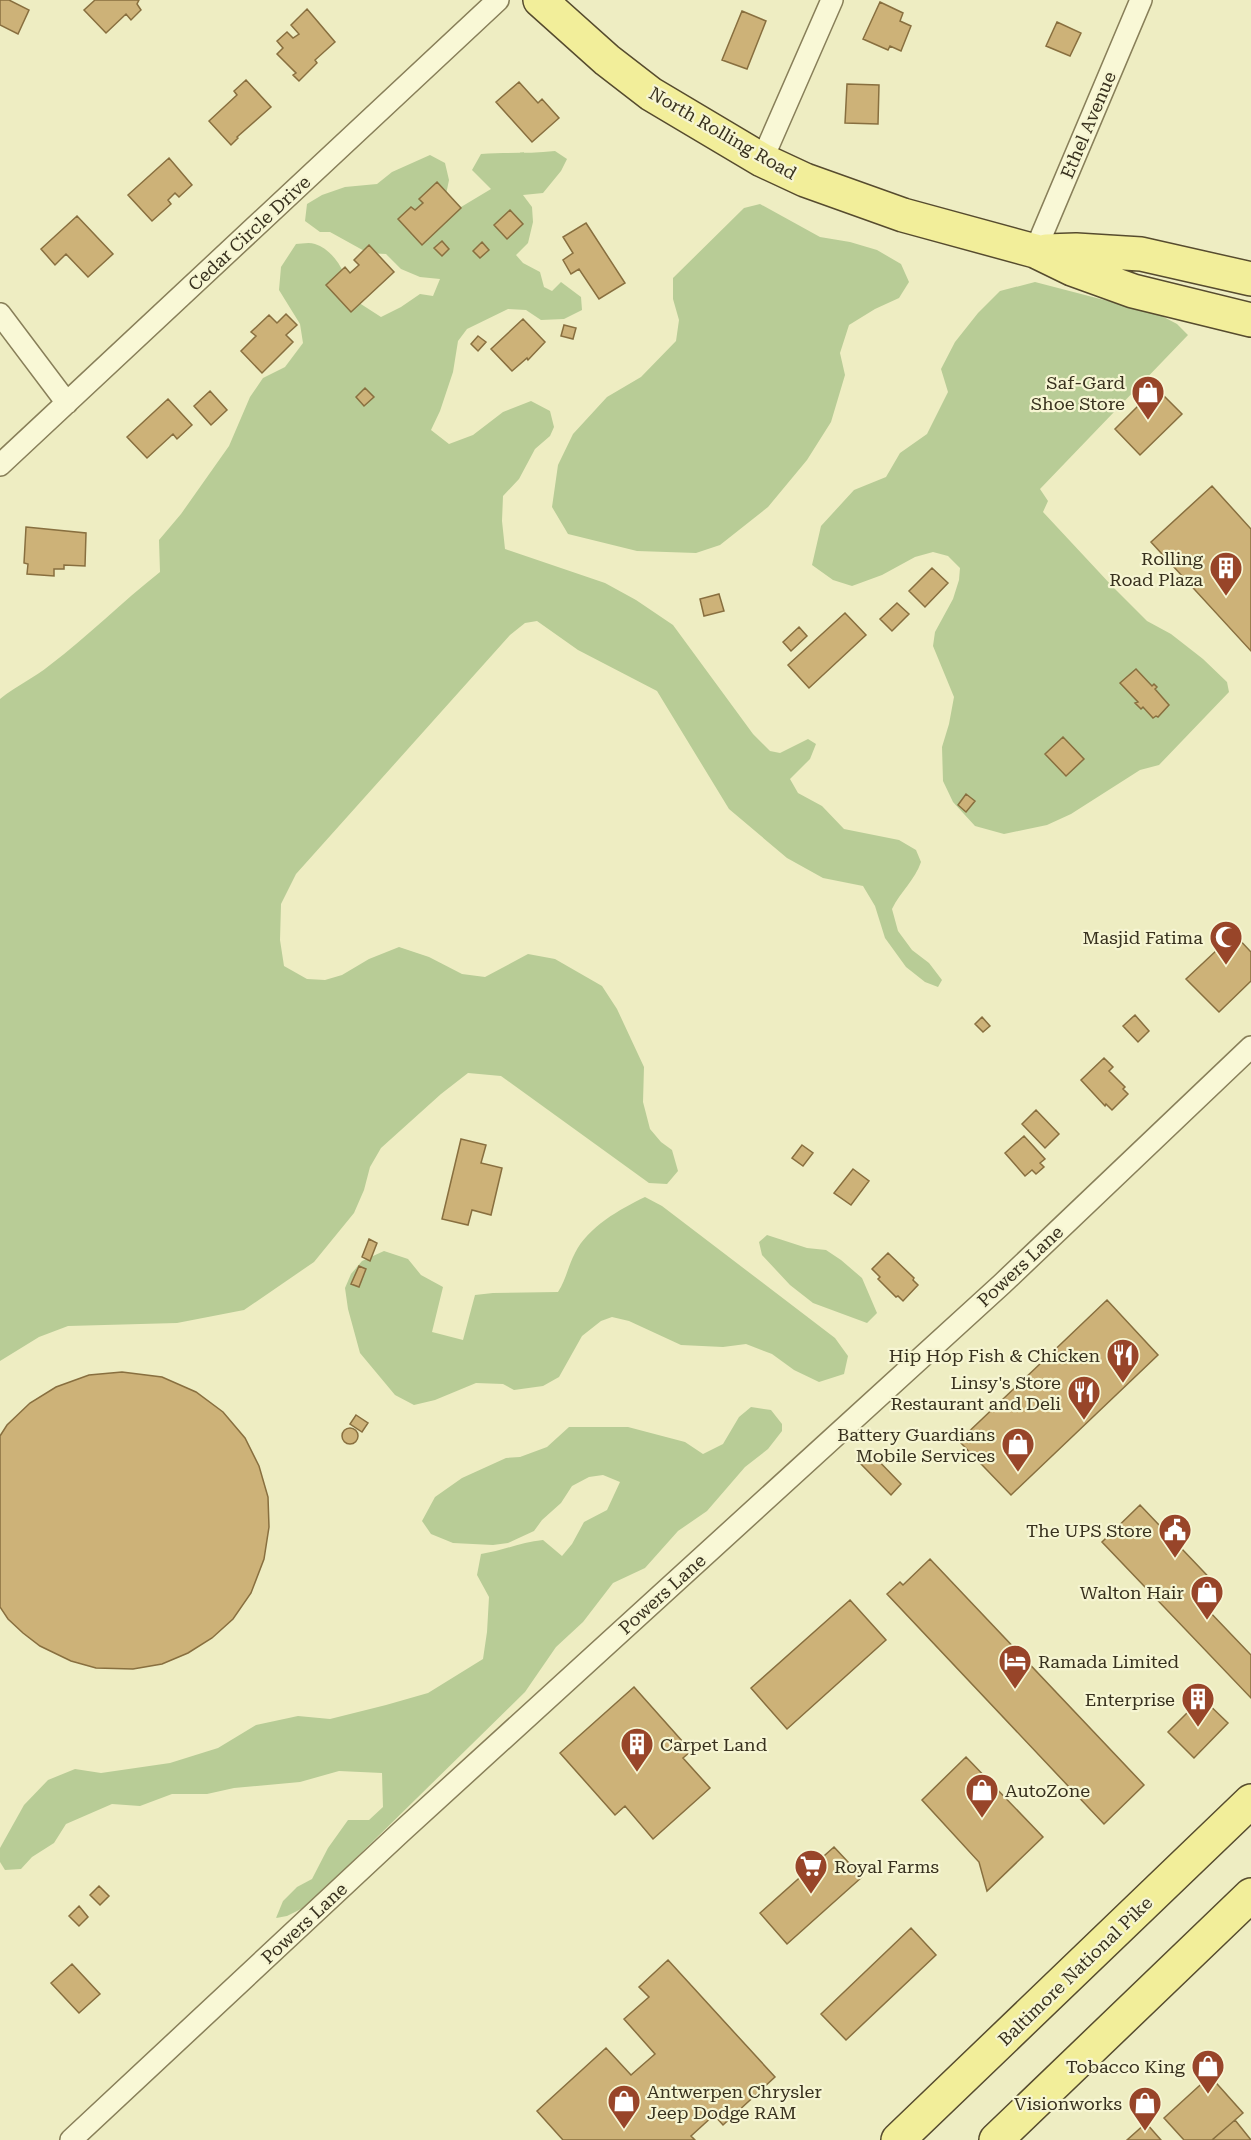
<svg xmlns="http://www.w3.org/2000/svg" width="1251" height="2140" font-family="'Roboto Serif',serif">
	<rect width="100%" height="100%" fill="#eeedc2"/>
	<!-- green -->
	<path fill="#b8cc96" d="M555,151L567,159L561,171L543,193L523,195L532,207L533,222L528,243L516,255L523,263L540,272L544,287L552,291L561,282L581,297L582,310L564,319L541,320L526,310L508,309L467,329L458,341L453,372L440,411L431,430L449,444L473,435L503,412L531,401L550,411L554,427L550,436L535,449L519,479L503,496L502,521L505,549L605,583L636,600L673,625L753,734L770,751L780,753L808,739L816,744L810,759L790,779L798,793L822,806L844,829L899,840L916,850L921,862C915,880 900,892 892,909L898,931L912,950L929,963L942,980L938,987L925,982L906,967L885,938L875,906L863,886L823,878L787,858L729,809L657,691L578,650L537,621L525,623L510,635L296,874L281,904L280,940L284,966L307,979L325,980L342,975L369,959L399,947L429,957L462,974L485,977L528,954L555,959L602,986L617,1009L644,1067L643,1102L650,1129L661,1142L672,1150L678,1171L667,1184L649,1183L501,1076L468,1073L441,1094L381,1148L370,1167L364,1190L354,1213L314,1262L244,1310L177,1323L68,1326L39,1337L0,1361V699C16,686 34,678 50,665C88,636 122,602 160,572L159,540L181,514L229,446L250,397L263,378L285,367L303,343L300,324L279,290L281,267L296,244C301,244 309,242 315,244C336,251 348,276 350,297L381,317L401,307L420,294L433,296L440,279L420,277L401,269L386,254L368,253L330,232H320L305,221L307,204L322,195L345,187L377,184L392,172L430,155L445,163L449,180L441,219L491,189L472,170L481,154C506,152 530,154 555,151Z
		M760,204L820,237L850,242L877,250L901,264L909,282L899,298L875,309L849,325L840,353L845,375L831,422L807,460L768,507L720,545L696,553L637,551L568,534L552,507L558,465L573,434L607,397L641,377L676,341L679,320L673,299V278L744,208Z
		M1035,282L1158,314L1177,324L1188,335L1040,489L1048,501L1043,512L1112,586L1147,621L1171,634L1203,659L1227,682L1229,692L1159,765L1140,770L1071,814L1047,825L1004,834L975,826L953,802L943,781L942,747L949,724L954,697L933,646L935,632L953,599L959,580L960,568L948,556L933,552L915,557L882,575L852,586L833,580L812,565L821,526L854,490L886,477L900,453L927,434L948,392L941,369L955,342L978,313L1000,291Z
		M645,1197L662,1206L835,1338L848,1356L844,1374L819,1382L794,1370L772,1354L746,1344L723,1347L681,1345L629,1321L612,1317L601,1321L582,1336L559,1377L543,1386L514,1390L503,1384L476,1383L435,1400L414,1405L395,1395L360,1353L348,1309L345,1288L351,1274L362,1261L384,1251L408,1259L421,1275L443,1287L432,1332L463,1340L475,1295L493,1293L558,1292C566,1280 568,1266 575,1253C588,1227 620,1209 645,1197Z
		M767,1235L807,1248L826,1250L841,1260L862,1278L877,1313L867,1323L813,1303L790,1285L762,1255L759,1242Z
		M751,1407L771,1410L782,1424V1431L768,1449L745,1467L707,1511L678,1531L645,1568L613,1583L583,1622L556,1647L525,1692L307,1906L287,1916L276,1918L283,1901L297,1887L312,1879L328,1848L348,1820H369L383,1807L382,1773L339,1771L300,1782L234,1788L207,1794H172L140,1806L112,1804L66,1824L54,1843L32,1857L21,1869L5,1870L0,1862V1848L24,1805L48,1780L75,1769L101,1773L170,1763L218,1748L256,1725L298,1716L330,1719L386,1705L428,1693L483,1659L487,1632L489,1597L477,1575L481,1554C502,1551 521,1542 543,1540L562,1556L572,1544L584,1522L607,1510L620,1482L603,1475L589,1477L572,1486L561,1503L542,1520L534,1531L508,1543L493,1545L453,1543L431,1534L422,1521L435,1497L462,1478L506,1458L520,1457L547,1447L569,1427H628L685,1442L703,1454L723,1444L739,1417Z"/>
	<!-- building -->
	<path fill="#cdb278" stroke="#886f3f" stroke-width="1.5" d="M0,0H9L29,10L18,34L0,25Z
		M95,0H139L137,4L141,10L131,20L126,14L106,33L84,10Z
		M880,2L903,13L900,21L911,26L901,51L890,46L888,50L863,39Z
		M307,9L335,42L315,60L317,63L299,81L293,75L296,73L277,54L283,48L277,41L287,32L293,38L299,34L291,25Z
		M742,11L766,21L747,69L722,60Z
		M1057,22L1081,33L1070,56L1046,46Z
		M246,80L271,107L237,137L238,138L231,145L209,121L237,95L234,91Z
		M519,82L538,103L542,99L559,118L532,142L496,102Z
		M847,84L879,85L878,124L845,123Z
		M169,158L192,185L179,197L175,193L168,200L171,204L152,221L128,195Z
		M437,182L461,208L422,245L398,219L411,207L415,210L423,203L419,199Z
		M510,210L523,224L507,239L494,225Z
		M77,216L113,254L88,277L66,254L55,265L41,249Z
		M586,223L625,283L599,299L579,269L571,274L563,260L573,253L563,237Z
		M442,241L449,249L442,256L434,248Z
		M482,242L489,250L480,258L473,251Z
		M369,245L394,272L351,312L326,285L345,267L350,273L359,265L354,260Z
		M286,314L297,325L286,335L293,342L262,373L241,351L256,336L251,332L269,315L277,323Z
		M523,319L545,342L528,360L527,358L512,371L491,349Z
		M564,325L576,328L573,339L561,336Z
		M478,336L486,342L478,351L471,344Z
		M365,388L374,397L364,406L356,397Z
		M1156,388L1182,414L1140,455L1115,429Z
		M210,391L227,410L211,425L194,406Z
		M168,399L192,425L177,439L173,434L147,458L127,437Z
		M1212,486L1251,529V651L1151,542Z
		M26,527L86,533L85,566L64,565V569H54V576L27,574L28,564L24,563Z
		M932,568L948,583L925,607L909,591Z
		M719,594L724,611L704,616L700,599Z
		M897,603L909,614L892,631L880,619Z
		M845,613L866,635L809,688L788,665Z
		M799,627L807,636L791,651L783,642Z
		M1136,669L1152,686L1154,684L1157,687L1155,689L1169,705L1158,717L1156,716L1153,718L1143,707L1141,709L1135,703L1138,702L1120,683Z
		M1063,737L1084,759L1066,776L1045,754Z
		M966,794L975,801L966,812L958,805Z
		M1234,934L1251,952V981L1219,1012L1186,979Z
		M1135,1015L1149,1031L1138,1042L1123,1026Z
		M982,1017L990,1026L983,1032L975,1024Z
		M1104,1058L1113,1067L1109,1071L1125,1087L1123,1089L1128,1094L1112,1110L1106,1104L1105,1106L1081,1080Z
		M1036,1110L1059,1134L1045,1148L1022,1124Z
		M1024,1136L1045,1159L1040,1163L1044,1167L1036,1174L1032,1170L1025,1176L1005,1153Z
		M461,1139L486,1145L481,1163L502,1168L491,1215L472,1210L468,1225L442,1219Z
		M802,1145L813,1153L803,1166L792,1158Z
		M853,1169L869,1181L851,1205L834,1193Z
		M369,1239L377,1243L370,1261L362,1257Z
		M888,1253L914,1278L913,1280L918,1285L903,1301L898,1296L896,1297L878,1279L880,1277L872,1269Z
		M359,1266L366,1269L359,1287L351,1284Z
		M1107,1300L1158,1355L1011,1495L959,1441Z
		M122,1372L162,1377L196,1392L223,1412L245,1438L259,1466L268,1497L269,1527L264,1559L251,1593L233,1619L212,1638L188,1653L162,1664L133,1669L96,1668L71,1661L40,1646L23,1633L8,1619L0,1607V1436L7,1425L30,1403L56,1387L89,1375Z
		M356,1415L368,1423L362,1432L350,1424Z
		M342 1436a8 8 0 1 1 16 0a8 8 0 1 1-16 0Z
		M869,1451L901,1484L891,1495L858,1461Z
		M1140,1505L1222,1591L1206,1608L1251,1655V1698L1102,1542Z
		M930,1559L1144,1785L1104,1824L887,1594L900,1582L903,1585Z
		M850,1600L886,1640L787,1729L751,1688Z
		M634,1687L691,1751L683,1758L710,1788L653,1839L625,1806L615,1815L560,1753Z
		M1202,1698L1228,1723L1194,1758L1168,1732Z
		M966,1757L1043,1837L987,1891L979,1862L922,1800Z
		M834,1847L862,1877L787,1944L760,1913Z
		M99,1886L109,1896L100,1905L90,1895Z
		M79,1906L88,1917L79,1926L69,1916Z
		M911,1928L936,1955L846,2040L821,2014Z
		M668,1960L775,2077L723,2125L714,2115L691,2136L695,2140H563L537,2111L606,2048L631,2075L655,2054L624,2019L649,1997L639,1987Z
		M72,1964L100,1994L79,2013L51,1983Z
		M1210,2076L1243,2113L1212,2140H1184L1164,2118Z
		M1235,2120L1251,2140H1212Z
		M1146,2123L1161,2140H1127Z"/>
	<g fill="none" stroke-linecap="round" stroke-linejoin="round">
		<!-- street casing -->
		<g stroke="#887f59" stroke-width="24">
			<path id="street" d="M762,160L832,0
				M1035,251L1141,0
				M0,314L67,403
				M0,465L498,0
				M71,2140L401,1832L1002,1284L1251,1047"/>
		</g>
		<!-- primary casing -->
		<g stroke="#564b2e" stroke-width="36">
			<path id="primary" d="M540,0L607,60L651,94L762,160L805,180L903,215L1035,251L1072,269L1133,291L1251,320
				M1046,251L1076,250L1141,254L1251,279
				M898,2140L1251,1801
				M996,2140L1251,1895"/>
		</g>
		<!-- street -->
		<use href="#street" stroke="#f9f8d6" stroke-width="21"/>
		<!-- primary -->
		<use href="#primary" stroke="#f2ee9a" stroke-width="33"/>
	</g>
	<!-- icons -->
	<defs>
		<g id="shop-pin" transform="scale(1.725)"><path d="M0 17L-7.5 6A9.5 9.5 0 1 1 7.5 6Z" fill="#984529" stroke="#f6f5d2"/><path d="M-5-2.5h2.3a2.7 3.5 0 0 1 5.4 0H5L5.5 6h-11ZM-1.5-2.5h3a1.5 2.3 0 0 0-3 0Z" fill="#fff"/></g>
		<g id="building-pin" transform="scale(1.725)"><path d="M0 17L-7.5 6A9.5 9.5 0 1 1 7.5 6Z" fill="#984529" stroke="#f6f5d2"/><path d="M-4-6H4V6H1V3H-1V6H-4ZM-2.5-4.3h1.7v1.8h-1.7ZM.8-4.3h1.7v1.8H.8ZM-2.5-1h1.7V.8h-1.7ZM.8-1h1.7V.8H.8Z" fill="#fff"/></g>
		<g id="mosque-pin" transform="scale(1.725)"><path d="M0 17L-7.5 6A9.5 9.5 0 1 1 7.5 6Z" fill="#984529" stroke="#f6f5d2"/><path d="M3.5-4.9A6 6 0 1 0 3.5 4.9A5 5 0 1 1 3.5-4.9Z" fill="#fff"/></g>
		<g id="restaurant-pin" transform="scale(1.725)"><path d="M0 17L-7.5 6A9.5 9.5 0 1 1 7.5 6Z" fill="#984529" stroke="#f6f5d2"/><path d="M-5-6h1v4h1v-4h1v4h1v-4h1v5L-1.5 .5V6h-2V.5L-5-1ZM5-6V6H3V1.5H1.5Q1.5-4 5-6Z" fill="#fff"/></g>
		<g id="civic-pin" transform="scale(1.725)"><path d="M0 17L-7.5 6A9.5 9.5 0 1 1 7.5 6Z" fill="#984529" stroke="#f6f5d2"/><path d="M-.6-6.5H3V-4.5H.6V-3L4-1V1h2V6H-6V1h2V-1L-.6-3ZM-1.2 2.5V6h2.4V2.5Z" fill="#fff"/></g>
		<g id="hotel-pin" transform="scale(1.725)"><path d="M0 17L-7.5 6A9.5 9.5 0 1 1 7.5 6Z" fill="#984529" stroke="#f6f5d2"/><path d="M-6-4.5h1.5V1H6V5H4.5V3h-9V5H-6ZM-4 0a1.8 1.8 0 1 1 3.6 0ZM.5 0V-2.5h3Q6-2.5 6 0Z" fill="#fff"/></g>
		<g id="supermarket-pin" transform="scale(1.725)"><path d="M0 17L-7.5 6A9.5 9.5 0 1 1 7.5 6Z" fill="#984529" stroke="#f6f5d2"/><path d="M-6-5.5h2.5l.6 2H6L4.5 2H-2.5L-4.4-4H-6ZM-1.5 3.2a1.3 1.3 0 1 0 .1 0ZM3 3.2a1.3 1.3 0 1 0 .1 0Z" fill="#fff"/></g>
	</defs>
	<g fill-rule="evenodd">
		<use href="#shop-pin" x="1148" y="392"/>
		<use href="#building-pin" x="1226" y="568"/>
		<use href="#mosque-pin" x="1226" y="937"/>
		<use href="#restaurant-pin" x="1123" y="1355"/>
		<use href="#restaurant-pin" x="1084" y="1392"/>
		<use href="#shop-pin" x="1018" y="1444"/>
		<use href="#civic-pin" x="1175" y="1530"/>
		<use href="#shop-pin" x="1207" y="1592"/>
		<use href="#hotel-pin" x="1015" y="1661"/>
		<use href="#building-pin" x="1198" y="1699"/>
		<use href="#building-pin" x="637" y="1744"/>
		<use href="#shop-pin" x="982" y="1790"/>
		<use href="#supermarket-pin" x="811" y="1866"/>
		<use href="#shop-pin" x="1208" y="2066"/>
		<use href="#shop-pin" x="624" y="2101"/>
		<use href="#shop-pin" x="1145" y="2103"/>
	</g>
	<g text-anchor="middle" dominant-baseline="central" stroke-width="4.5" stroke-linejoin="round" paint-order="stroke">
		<!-- street labels -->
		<g font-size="18" fill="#38311e" stroke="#f6f5d2">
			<text transform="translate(1088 125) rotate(-67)">Ethel Avenue</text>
			<text transform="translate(723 133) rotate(30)">North Rolling Road</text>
			<text transform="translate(249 233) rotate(-43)">Cedar Circle Drive</text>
			<text transform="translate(1020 1266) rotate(-43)">Powers Lane</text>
			<text transform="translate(662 1594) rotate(-42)">Powers Lane</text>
			<text transform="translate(304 1923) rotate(-43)">Powers Lane</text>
			<text transform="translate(1075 1971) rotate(-44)">Baltimore National Pike</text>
		</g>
		<!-- poi labels -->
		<g font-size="18" fill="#38311e" stroke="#f6f5d2" text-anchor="end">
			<text x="1125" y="382">Saf-Gard<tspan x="1125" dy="21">Shoe Store</tspan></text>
			<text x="1203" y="558">Rolling<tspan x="1203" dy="21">Road Plaza</tspan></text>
			<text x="1203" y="937">Masjid Fatima</text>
			<text x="1100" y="1355">Hip Hop Fish &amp; Chicken</text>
			<text x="1061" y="1382">Linsy's Store<tspan x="1061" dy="21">Restaurant and Deli</tspan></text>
			<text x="995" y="1434">Battery Guardians<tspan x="995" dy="21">Mobile Services</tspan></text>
			<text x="1152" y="1530">The UPS Store</text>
			<text x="1184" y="1592">Walton Hair</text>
			<text x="1038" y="1661" text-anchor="start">Ramada Limited</text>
			<text x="1175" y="1699">Enterprise</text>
			<text x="660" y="1744" text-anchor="start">Carpet Land</text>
			<text x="1005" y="1790" text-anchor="start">AutoZone</text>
			<text x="834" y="1866" text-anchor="start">Royal Farms</text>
			<text x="1185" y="2066">Tobacco King</text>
			<text x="647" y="2091" text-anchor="start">Antwerpen Chrysler<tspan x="647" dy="21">Jeep Dodge RAM</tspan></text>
			<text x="1122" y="2103">Visionworks</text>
		</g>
	</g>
</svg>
